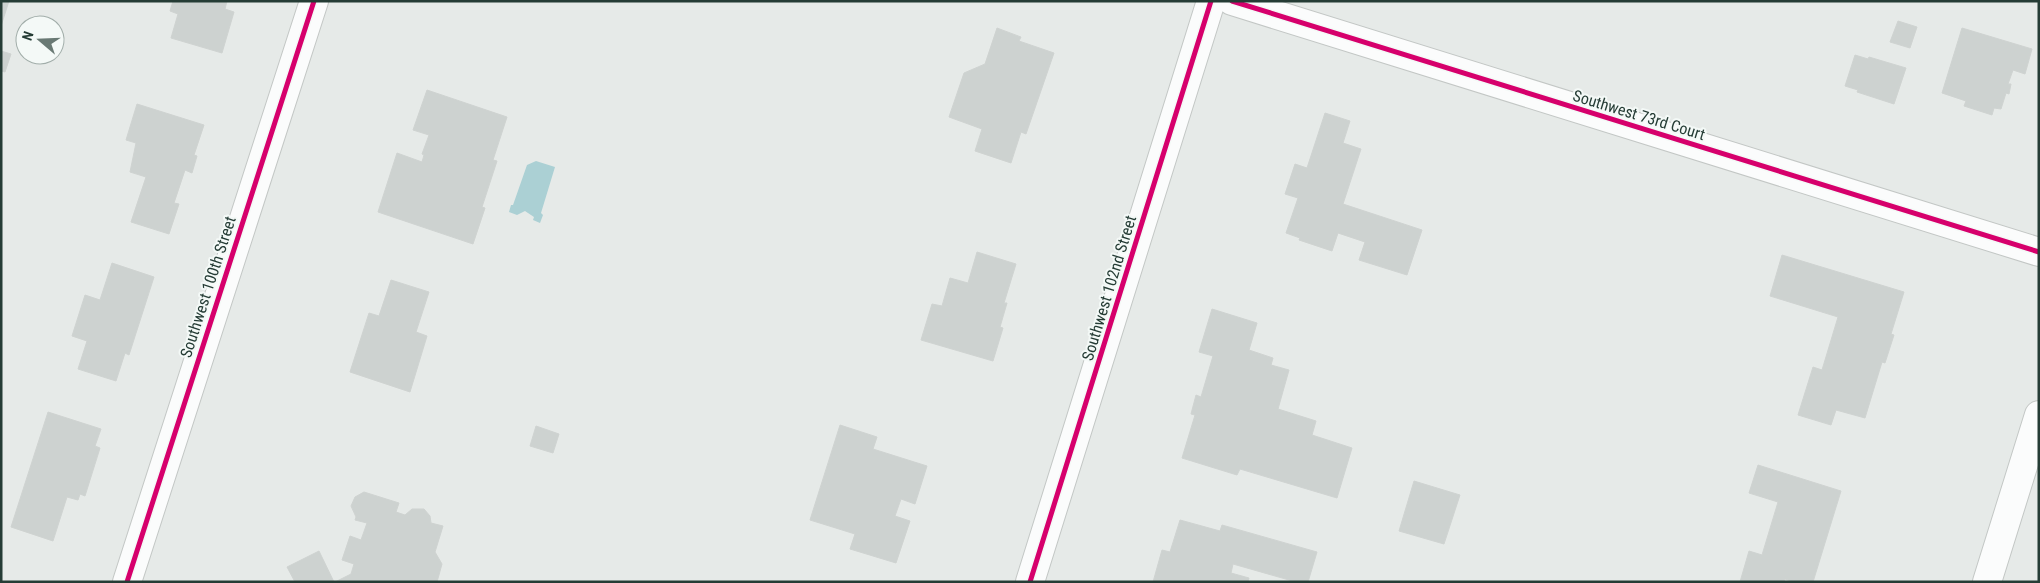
<svg xmlns="http://www.w3.org/2000/svg" width="2040" height="583" font-family="'Roboto Condensed',sans-serif">
	<rect width="100%" height="100%" fill="#e6eae8"/>
	<!-- water -->
	<path fill="#abd0d4" d="M536,161L555,167L541,213L543,215L540,223L533,220L534,217L525,211L517,215L509,212L511,205H513L527,165Z"/>
	<!-- building -->
	<path fill="#cdd2d0" stroke="#cfd3d1" d="M1,1H9L1,26Z
		M173,1H227L225,9L234,12L222,53L171,38L178,14L170,11Z
		M1898,21L1917,27L1910,48L1890,42Z
		M997,28L1021,37L1019,41L1054,53L1026,134L1021,132L1011,163L975,151L982,129L949,117L964,73L985,64Z
		M1962,28L2032,49L2025,74L2013,70L2008,84H2011L2009,94L2006,93L2001,109L1994,108L1992,115L1964,106L1966,101L1942,93Z
		M1,51L11,54L5,72L1,71Z
		M1855,55L1868,59L1869,57L1906,68L1894,104L1857,92L1858,90L1845,86Z
		M427,90L507,117L493,160L497,161L482,207L485,208L473,244L378,212L397,153L422,162L424,155L422,154L429,135L413,130Z
		M137,104L204,125L194,155L197,156L192,173L185,170L174,203L179,204L169,234L131,222L146,177L130,172L136,143L126,140Z
		M1325,113L1350,121L1343,143L1361,149L1343,204L1422,230L1407,275L1359,260L1365,242L1338,233L1332,251L1299,240L1300,238L1286,233L1298,198L1285,194L1295,164L1307,168Z
		M977,252L1016,264L1004,303H1007L1000,327L1003,328L993,361L921,340L932,304L942,306L950,278L968,283Z
		M1782,255L1904,292L1891,334L1894,335L1885,363L1882,362L1865,418L1836,410L1831,425L1798,415L1813,367L1822,370L1838,317L1770,296Z
		M112,263L154,277L129,355L125,353L116,381L78,369L87,341L72,336L85,295L100,300Z
		M391,280L429,292L416,332L427,336L410,392L350,372L369,313L379,316Z
		M1212,309L1257,323L1249,350L1273,358L1271,365L1289,370L1278,409L1316,421L1312,435L1352,448L1337,498L1240,469L1237,475L1182,458L1195,415L1191,414L1196,395L1201,397L1213,356L1199,352Z
		M48,412L101,429L95,446L100,448L85,496L80,494L78,500L67,497L53,541L11,527Z
		M840,425L877,437L873,449L927,466L915,504L901,499L895,516L910,521L896,563L850,549L855,534L810,520Z
		M536,426L559,434L553,453L530,446Z
		M1758,465L1841,491L1813,582H1794L1785,579L1784,582H1740L1749,551L1762,555L1778,502L1749,493Z
		M1414,481L1460,495L1444,544L1399,531Z
		M364,492L399,503L396,512L405,515L412,509H424L430,516L431,523L443,526L435,552L442,564L437,582H335L351,574L354,564L342,560L350,536L361,540L367,523L355,520L356,517L351,506L355,497Z
		M1180,520L1220,531L1222,525L1317,552L1308,582H1296L1233,564L1231,573L1249,578L1248,582H1153L1162,550L1170,552Z
		M319,551L334,582H295L287,567Z"/>
	<g fill="none" stroke-linecap="round" stroke-linejoin="round">
		<!-- minor casing -->
		<g stroke="#c3c7c5" stroke-width="30">
			<path id="minor" d="M1232,1L2039,252
				M127,582L314,1
				M1030,582L1211,1"/>
		</g>
		<!-- tertiary casing -->
		<g stroke="#c3c7c5" stroke-width="30">
			<path id="tertiary" d="M1987,582L2039,415"/>
		</g>
		<!-- minor -->
		<use href="#minor" stroke="#fbfcfc" stroke-width="28"/>
		<!-- tertiary -->
		<use href="#tertiary" stroke="#fbfcfc" stroke-width="28"/>
		<!-- cycleway casing -->
		<g stroke="#f4f9f7" stroke-width="8">
			<path id="cycleway" d="M1232,1L2039,252
				M127,582L314,1
				M1030,582L1211,1"/>
		</g>
		<!-- cycleway -->
		<use href="#cycleway" stroke="#d6006c" stroke-width="5"/>
	</g>
	<g text-anchor="middle" dominant-baseline="central" stroke-width="4" stroke-linejoin="round" paint-order="stroke">
		<!-- street labels -->
		<g font-size="16" fill="#253c35" stroke="#f4f9f7">
			<text transform="translate(1639 115) rotate(17)">Southwest 73rd Court</text>
			<text transform="translate(208 287) rotate(-72)">Southwest 100th Street</text>
			<text transform="translate(1109 288) rotate(-73)">Southwest 102nd Street</text>
		</g>
	</g>
	<!-- border -->
	<rect width="2040" height="583" fill="none" stroke="#253c35" stroke-width="5"/>
	<!-- north arrow -->
	<g transform="translate(40 40) rotate(289)"><circle r="24" fill="#f4f9f7" stroke="#a1ada9"/>
	<path d="M0-4L9 19L0 12L-9 19Z" fill="#697974"/>
	<text y="-8" font-size="14" font-weight="bold" text-anchor="middle" fill="#253c35">N</text>
	</g>
</svg>
